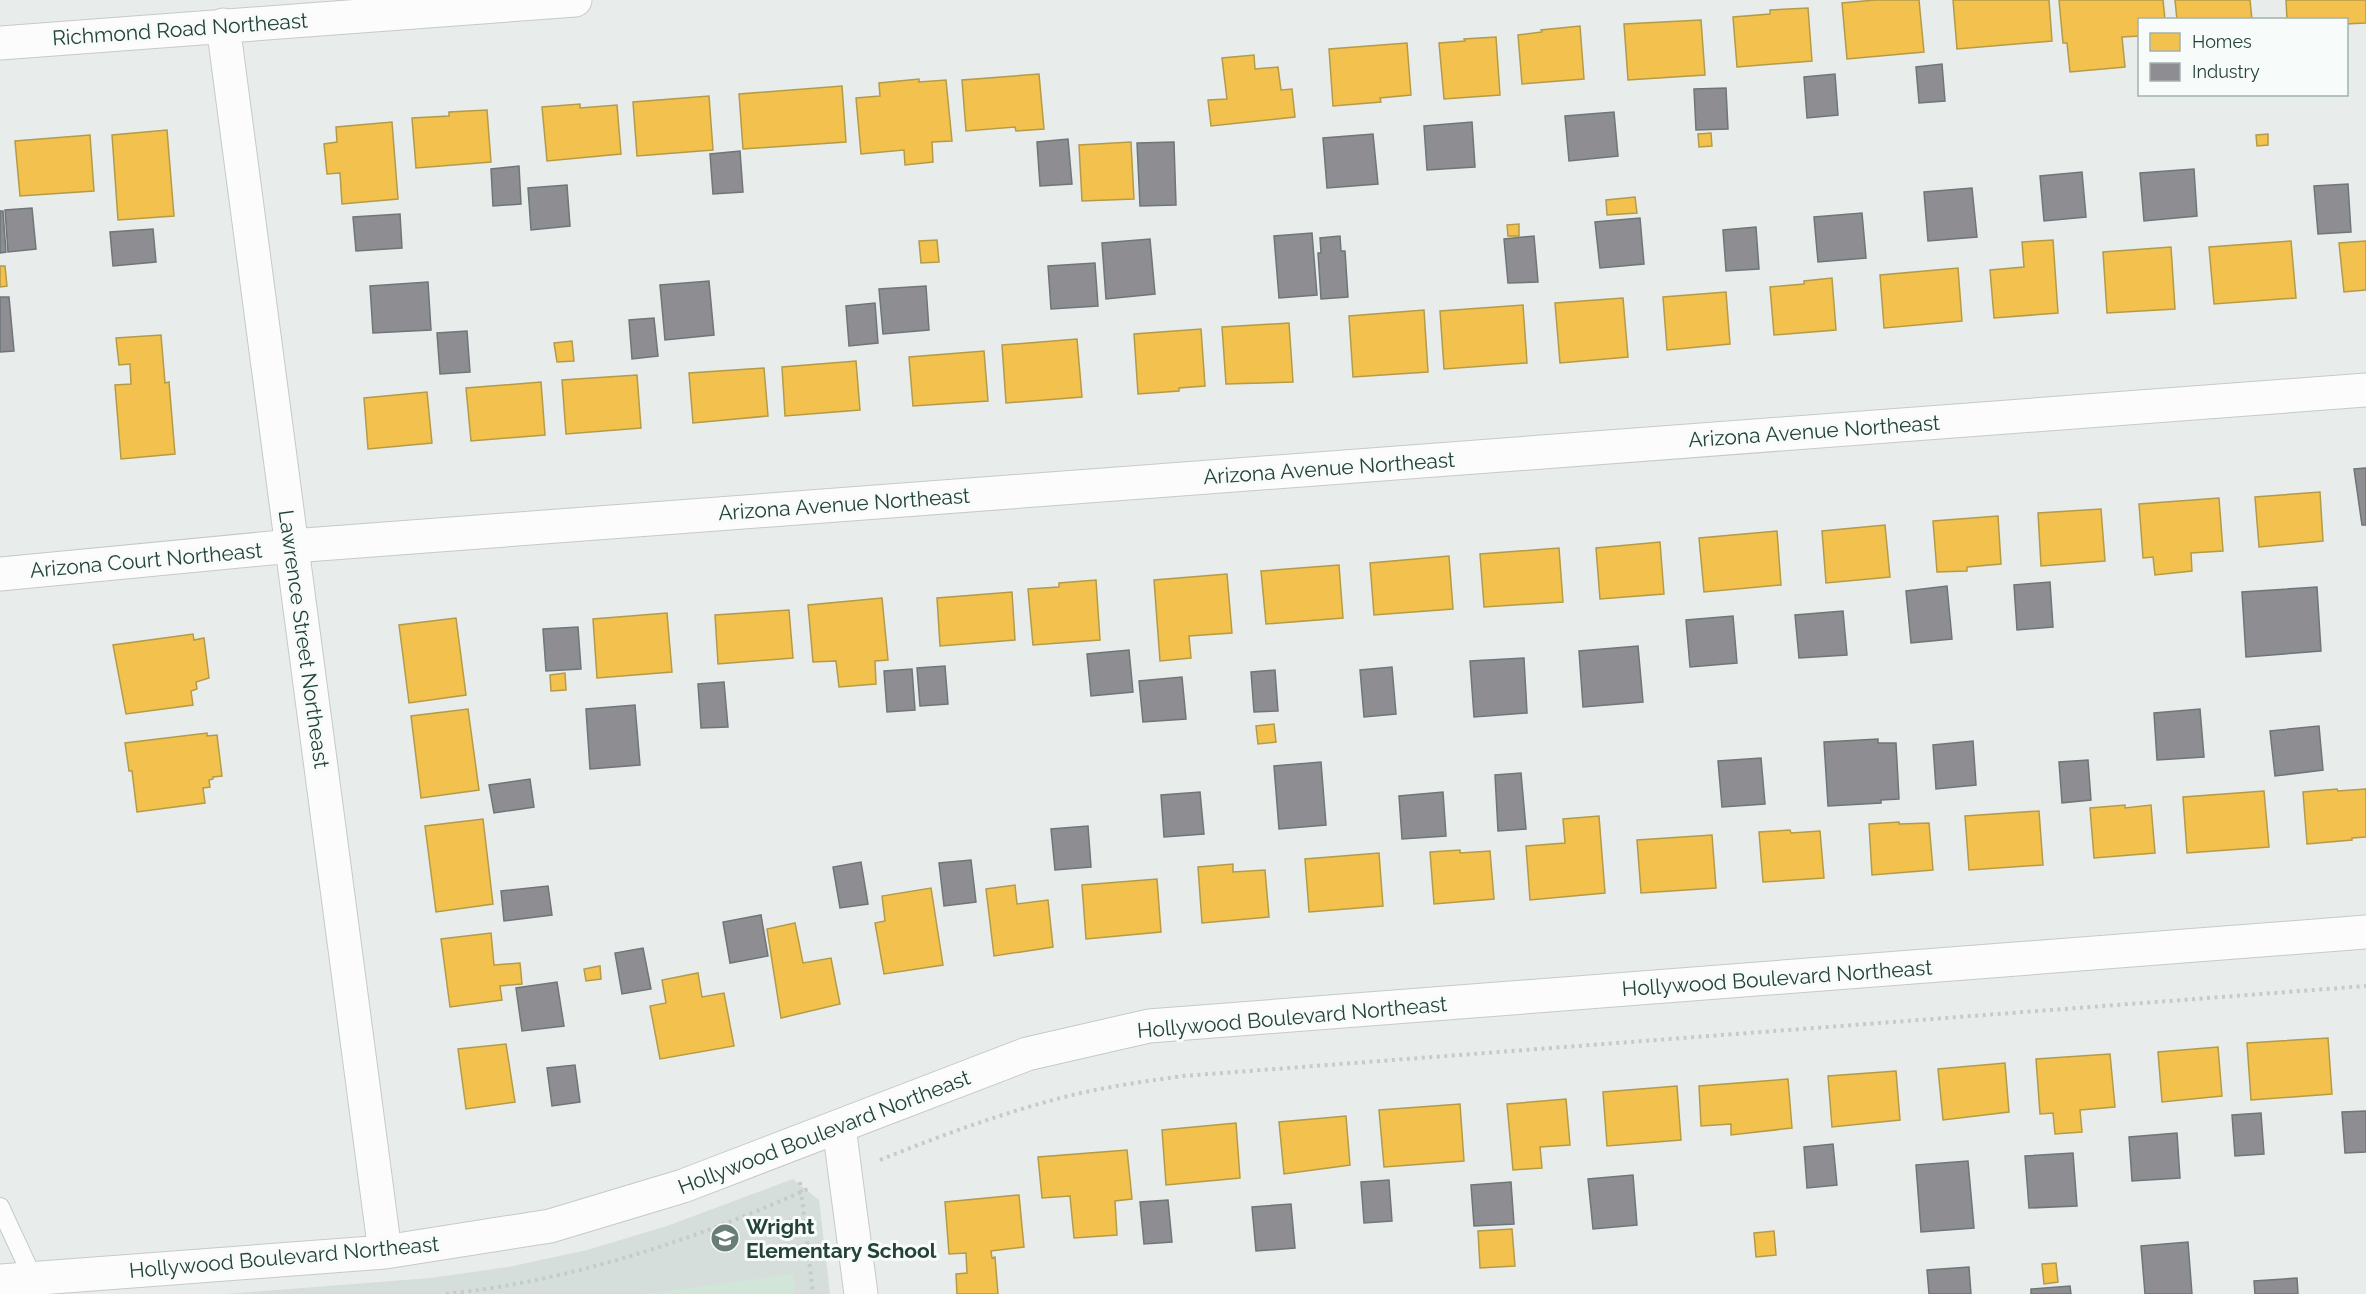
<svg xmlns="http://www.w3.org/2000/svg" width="2366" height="1294" font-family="Raleway,sans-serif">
	<rect width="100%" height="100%" fill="#e8edeb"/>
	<!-- built -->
	<path fill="#d6dedb" d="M793,1179L819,1200L830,1294H224L430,1278L508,1267L587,1250L667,1226Z"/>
	<!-- green -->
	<path fill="#d1e6d8" d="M793,1274L795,1294H644Z"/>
	<!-- homes -->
	<path fill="#f2c14e" stroke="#b49b48" stroke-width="1.5" d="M1875,0H1919L1924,52L1847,59L1842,3Z
		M1953,0H2049L2052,41L1957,49Z
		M2059,0H2163L2165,20H2140V36L2122,37L2125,67L2070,72L2067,43H2063Z
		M2175,0H2250L2252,20H2177Z
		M2286,0H2366V23L2346,24V20H2287Z
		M1808,8L1812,61L1737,67L1733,17L1770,14V10Z
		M1701,20L1705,75L1628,80L1624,24Z
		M1580,26L1584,79L1522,84L1518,35L1542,32L1541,30Z
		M1496,37L1500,95L1444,99L1439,43L1465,41L1464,39Z
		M1407,43L1411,95L1380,98L1381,102L1333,106L1329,49Z
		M1254,55L1255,69L1278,67L1281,90L1292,89L1295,117L1211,126L1208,100L1227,99L1222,58Z
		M1039,74L1044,129L1016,131L1015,127L966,131L962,80Z
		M919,79V82L946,80L952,141L932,142L933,162L905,165L904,150L861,154L856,98L880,96L879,83Z
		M842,86L846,142L743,149L739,94Z
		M709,96L713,150L637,156L633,102Z
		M580,104V108L617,105L621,154L547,161L542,107Z
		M487,110L491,162L416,168L412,118L449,116V112Z
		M392,122L398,199L342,204L340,173L327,174L324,144L337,142L336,127Z
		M167,130L174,216L118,220L112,135Z
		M1711,133L1712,146L1699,147L1698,134Z
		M2268,134V145L2257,146L2256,135Z
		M90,135L94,191L20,196L15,141Z
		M1131,142L1134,199L1082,201L1079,145Z
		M1635,197L1637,213L1607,215L1606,200Z
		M1519,224V236H1508L1507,225Z
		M937,240L939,262L921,263L919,241Z
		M2053,240L2058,313L1994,318L1990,270L2024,267L2022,242Z
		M2291,241L2296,298L2214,304L2209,247Z
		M2366,241V290L2344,292L2339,243Z
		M2171,247L2175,309L2107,313L2103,252Z
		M0,266H5L7,286L0,287Z
		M1958,268L1962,321L1884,328L1880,275Z
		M1832,278L1836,330L1774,335L1770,287L1804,284V281Z
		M1726,292L1730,344L1667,350L1663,297Z
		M1623,298L1628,357L1560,363L1555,303Z
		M1523,305L1527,363L1444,369L1440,311Z
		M1424,310L1428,372L1353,377L1349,316Z
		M1289,323L1293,382L1226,384L1222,327Z
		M1201,329L1205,386L1179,388V391L1138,394L1134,334Z
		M161,335L165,383L169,382L175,454L121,459L115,385L131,384L130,364L119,365L116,338Z
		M1077,339L1082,397L1006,403L1002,345Z
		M572,341L574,361L557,362L554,343Z
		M984,351L988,401L913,406L909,357Z
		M856,361L860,410L785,416L782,367Z
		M764,368L768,416L693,423L689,373Z
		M637,375L641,428L566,434L562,380Z
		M541,382L545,435L471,441L466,388Z
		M427,392L432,443L368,449L364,398Z
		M2320,492L2323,541L2259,547L2255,497Z
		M2219,498L2223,551L2191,553L2192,571L2155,575L2153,557L2143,558L2139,504Z
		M2101,509L2105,561L2041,566L2038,513Z
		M1998,516L2001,564L1967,567V571L1937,572L1933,521Z
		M1885,525L1890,577L1826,583L1822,531Z
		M1777,531L1781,585L1704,592L1699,538Z
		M1660,542L1664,594L1600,599L1596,548Z
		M1559,548L1563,602L1484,607L1480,554Z
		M1449,556L1453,609L1374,615L1370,563Z
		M1339,565L1343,618L1266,624L1261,571Z
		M1227,574L1232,633L1189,636L1191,658L1160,661L1154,580Z
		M1096,580L1100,640L1033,645L1028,589L1059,587V583Z
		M1012,592L1015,640L940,646L937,598Z
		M882,598L888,660L875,661L876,684L839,687L836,661L813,662L808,605Z
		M789,610L793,658L718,664L715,615Z
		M667,613L672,672L597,678L593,619Z
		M456,618L466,695L409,703L399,625Z
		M193,634L194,640L204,638L209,678L196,682L197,689L191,691L193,705L126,714L113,645Z
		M565,673L566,690L551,691L550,675Z
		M468,709L479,790L421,798L411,716Z
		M1274,724L1276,742L1258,744L1256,726Z
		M207,733V736L217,735L222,776L213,777V779L209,780L210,787L203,788L205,803L137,812L132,771H129L125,743Z
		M2337,789L2338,791L2366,789V837L2352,838V840L2307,844L2303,792Z
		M2264,791L2269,847L2187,853L2183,797Z
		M2125,805V808L2151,805L2155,853L2094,858L2090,808Z
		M2039,811L2043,865L1969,870L1965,816Z
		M1599,816L1605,893L1530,900L1526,846L1565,843L1563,819Z
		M483,819L493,904L436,912L425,826Z
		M1899,822V824L1929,823L1933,870L1872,875L1869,824Z
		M1790,830L1791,833L1820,831L1824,878L1763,882L1759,832Z
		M1712,835L1716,888L1641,893L1637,840Z
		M1460,850V853L1490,851L1494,899L1434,904L1430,852Z
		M1379,853L1383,906L1309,912L1305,859Z
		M1233,864V872L1265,870L1269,917L1202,923L1198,867Z
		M1157,879L1161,932L1086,939L1082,885Z
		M1015,885L1017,904L1048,900L1053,947L994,956L986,889Z
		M931,888L943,965L884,974L875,923L885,921L882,896Z
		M795,923L803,963L831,958L840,1004L781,1018L767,929Z
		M491,933L494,965L520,963L522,984L500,986L502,1000L450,1007L441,939Z
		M600,966L601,979L586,981L584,969Z
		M698,973L702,997L724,993L734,1046L660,1059L650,1006L666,1003L662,980Z
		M2328,1038L2332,1094L2251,1100L2247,1043Z
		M506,1044L515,1102L466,1109L458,1049Z
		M2218,1047L2222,1096L2162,1102L2158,1052Z
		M2110,1054L2115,1107L2080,1110L2082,1132L2055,1134L2053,1113L2040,1114L2036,1059Z
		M2005,1063L2009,1112L1943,1120L1938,1069Z
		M1896,1071L1900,1120L1832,1127L1828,1076Z
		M1788,1079L1792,1128L1731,1135V1124L1701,1126L1699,1086Z
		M1677,1086L1681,1140L1607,1146L1603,1092Z
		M1566,1099L1570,1145L1540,1147L1542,1168L1513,1170L1507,1104Z
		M1460,1104L1464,1161L1384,1167L1379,1110Z
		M1346,1116L1350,1165L1284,1174L1279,1122Z
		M1236,1123L1240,1178L1166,1185L1162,1130Z
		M1127,1150L1132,1199L1115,1201L1117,1235L1074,1238L1070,1196L1042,1198L1038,1157Z
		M1019,1195L1024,1247L991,1251L992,1258L995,1257L998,1294H957L956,1274L967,1273L966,1253L949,1254L945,1202Z
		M1512,1229L1515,1266L1480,1268L1478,1231Z
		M1774,1231L1776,1255L1756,1257L1754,1233Z
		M2056,1263L2058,1282L2044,1284L2042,1264Z"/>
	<!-- industry -->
	<path fill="#8d8d92" stroke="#6e7678" stroke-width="1.5" d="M1942,64L1945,101L1919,103L1916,67Z
		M1835,74L1838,115L1807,118L1804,77Z
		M1726,88L1728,129L1696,130L1694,89Z
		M1614,112L1618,156L1569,161L1565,116Z
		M1472,122L1475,167L1427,170L1424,126Z
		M1373,134L1378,184L1327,188L1323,138Z
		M1068,139L1072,184L1040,186L1037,142Z
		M1174,142L1176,205L1140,206L1137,143Z
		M740,151L743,192L713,194L710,154Z
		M519,166L521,204L493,206L491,169Z
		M2194,169L2197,216L2144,221L2140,173Z
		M2082,172L2086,217L2044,221L2040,176Z
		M2348,184L2351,232L2318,234L2314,186Z
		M567,185L570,226L531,230L528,188Z
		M1972,188L1977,237L1928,241L1924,192Z
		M32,208L36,249L8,252L5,210Z
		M0,211H3L6,252L0,253Z
		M1862,213L1866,258L1818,262L1814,217Z
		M400,214L402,248L356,251L353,217Z
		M1640,218L1644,264L1600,268L1595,222Z
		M1756,227L1759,269L1726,271L1723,230Z
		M153,229L156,262L113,266L110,232Z
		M1312,233L1317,295L1279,298L1274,236Z
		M1340,236L1341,251H1345L1348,297L1321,299L1318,253H1321L1320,238Z
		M1534,236L1538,282L1508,283L1504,239Z
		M1150,239L1155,294L1106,299L1102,243Z
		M1095,263L1098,306L1051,309L1048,266Z
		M709,281L714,335L665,340L660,285Z
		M428,282L431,330L373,333L370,286Z
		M926,286L929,330L883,334L879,289Z
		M0,297H9L14,351L0,352Z
		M875,303L878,343L849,346L846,306Z
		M654,318L658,356L632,359L629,320Z
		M467,331L470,372L440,374L437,333Z
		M2366,468V525H2362L2354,469Z
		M2050,582L2053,627L2017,630L2014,585Z
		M1947,586L1952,639L1911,643L1906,591Z
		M2317,587L2321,651L2246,657L2242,592Z
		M1843,611L1847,655L1799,658L1795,615Z
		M1733,616L1737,663L1690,667L1686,620Z
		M578,627L581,669L546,671L543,629Z
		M1638,646L1643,702L1583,707L1579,651Z
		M1129,650L1133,692L1091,696L1087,654Z
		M1524,658L1527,713L1474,717L1470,661Z
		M945,666L948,704L920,706L917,668Z
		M1392,667L1396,714L1364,717L1360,670Z
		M912,669L915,710L887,712L884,671Z
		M1275,670L1278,711L1254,712L1251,672Z
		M1182,677L1186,719L1143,722L1139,681Z
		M724,682L728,727L701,728L698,684Z
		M635,705L640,765L590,769L586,709Z
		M2200,709L2204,757L2157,760L2154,713Z
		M2319,726L2323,770L2275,776L2270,731Z
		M1878,739V743H1896L1899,799L1881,800V803L1828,806L1824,742Z
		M1973,741L1976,785L1936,789L1933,745Z
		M1761,758L1765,804L1722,807L1718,761Z
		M2088,760L2091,800L2062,803L2059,762Z
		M1321,762L1326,825L1279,829L1274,766Z
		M1521,773L1526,829L1498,831L1495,775Z
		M530,779L534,807L494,813L489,785Z
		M1200,792L1204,834L1164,837L1161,795Z
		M1443,792L1446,836L1402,839L1399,796Z
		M1088,826L1091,867L1055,870L1051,829Z
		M971,860L976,902L944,906L939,863Z
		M861,862L868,904L840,908L833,867Z
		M548,886L552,915L504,921L501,891Z
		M761,915L768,956L730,963L723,922Z
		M643,948L651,989L622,994L615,953Z
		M557,982L564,1026L522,1031L516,988Z
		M575,1065L580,1102L552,1106L547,1068Z
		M2366,1111V1152L2345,1153L2342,1112Z
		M2261,1113L2264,1154L2235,1156L2232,1115Z
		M2177,1133L2180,1178L2132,1181L2129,1137Z
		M1833,1144L1837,1185L1807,1188L1804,1147Z
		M2073,1153L2077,1206L2029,1208L2025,1156Z
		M1968,1161L1974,1228L1921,1232L1916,1165Z
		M1633,1175L1637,1225L1593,1229L1588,1179Z
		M1389,1180L1392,1221L1364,1223L1361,1182Z
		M1511,1182L1514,1224L1474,1226L1471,1185Z
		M1168,1200L1172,1242L1144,1244L1140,1202Z
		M1291,1204L1295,1248L1256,1251L1252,1207Z
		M2188,1242L2192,1294H2145L2141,1246Z
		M1969,1267L1971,1294H1929L1927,1270Z
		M2297,1278L2298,1294H2255L2254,1281Z
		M2070,1286L2071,1294H2031V1289Z"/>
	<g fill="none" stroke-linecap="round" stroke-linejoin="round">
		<!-- service casing -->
		<g stroke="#c5cac8" stroke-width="20">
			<path id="service" d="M0,1207L33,1278"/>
		</g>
		<!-- minor casing -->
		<g stroke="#c5cac8" stroke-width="35">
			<path id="minor" d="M223,25L385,1252
				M0,43L575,0
				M0,574L292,546L2366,390
				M839,1127L861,1294
				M0,1281L385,1252L550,1226L683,1186L1027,1054L1149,1026L2366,932"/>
		</g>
		<!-- path -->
		<path stroke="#c3ccca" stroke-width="4" stroke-dasharray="3 4.5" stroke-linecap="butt" d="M880,1160C937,1137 994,1116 1053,1100C1096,1088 1140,1082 1183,1076L2366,986
			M800,1182L813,1294
			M446,1294C571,1281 695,1240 810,1188"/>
		<!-- service -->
		<use href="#service" stroke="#fcfcfc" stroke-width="18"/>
		<!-- minor -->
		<use href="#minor" stroke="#fcfcfc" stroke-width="33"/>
	</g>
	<!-- icons -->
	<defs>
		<g id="school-disc" transform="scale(1.5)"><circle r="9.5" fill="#697e78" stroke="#f7fbf9"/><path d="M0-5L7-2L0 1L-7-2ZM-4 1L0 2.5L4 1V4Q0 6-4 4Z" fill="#fff"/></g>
	</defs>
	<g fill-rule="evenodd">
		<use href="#school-disc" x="725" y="1238"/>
	</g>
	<g text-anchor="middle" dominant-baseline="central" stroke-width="6" stroke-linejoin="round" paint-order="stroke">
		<!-- street labels -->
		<g font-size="21" fill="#24423a" stroke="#f7fbf9">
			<text transform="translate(180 29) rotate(-4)">Richmond Road Northeast</text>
			<text transform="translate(1814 431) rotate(-4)">Arizona Avenue Northeast</text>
			<text transform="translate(1329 468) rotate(-4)">Arizona Avenue Northeast</text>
			<text transform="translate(844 504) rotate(-4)">Arizona Avenue Northeast</text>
			<text transform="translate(146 560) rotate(-5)">Arizona Court Northeast</text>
			<text transform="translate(304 639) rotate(82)">Lawrence Street Northeast</text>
			<text transform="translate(1777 978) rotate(-4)">Hollywood Boulevard Northeast</text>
			<text transform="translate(1292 1017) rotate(-5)">Hollywood Boulevard Northeast</text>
			<text transform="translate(824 1132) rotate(-21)">Hollywood Boulevard Northeast</text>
			<text transform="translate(284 1257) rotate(-5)">Hollywood Boulevard Northeast</text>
		</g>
		<!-- poi labels -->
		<g font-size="21" font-weight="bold" fill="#24423a" stroke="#f7fbf9" text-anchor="start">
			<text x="746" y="1226">Wright<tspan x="746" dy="24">Elementary School</tspan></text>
		</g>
	</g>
	<!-- legend -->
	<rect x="2138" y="18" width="210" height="78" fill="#f7fbf9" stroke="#a3b1ad" stroke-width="1.5"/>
	<rect x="2150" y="33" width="30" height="18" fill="#f2c14e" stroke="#a3b1ad" stroke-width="1.5"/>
	<text x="2192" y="48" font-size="18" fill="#24423a">Homes</text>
	<rect x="2150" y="63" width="30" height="18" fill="#8d8d92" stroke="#a3b1ad" stroke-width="1.5"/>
	<text x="2192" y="78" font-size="18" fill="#24423a">Industry</text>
</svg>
